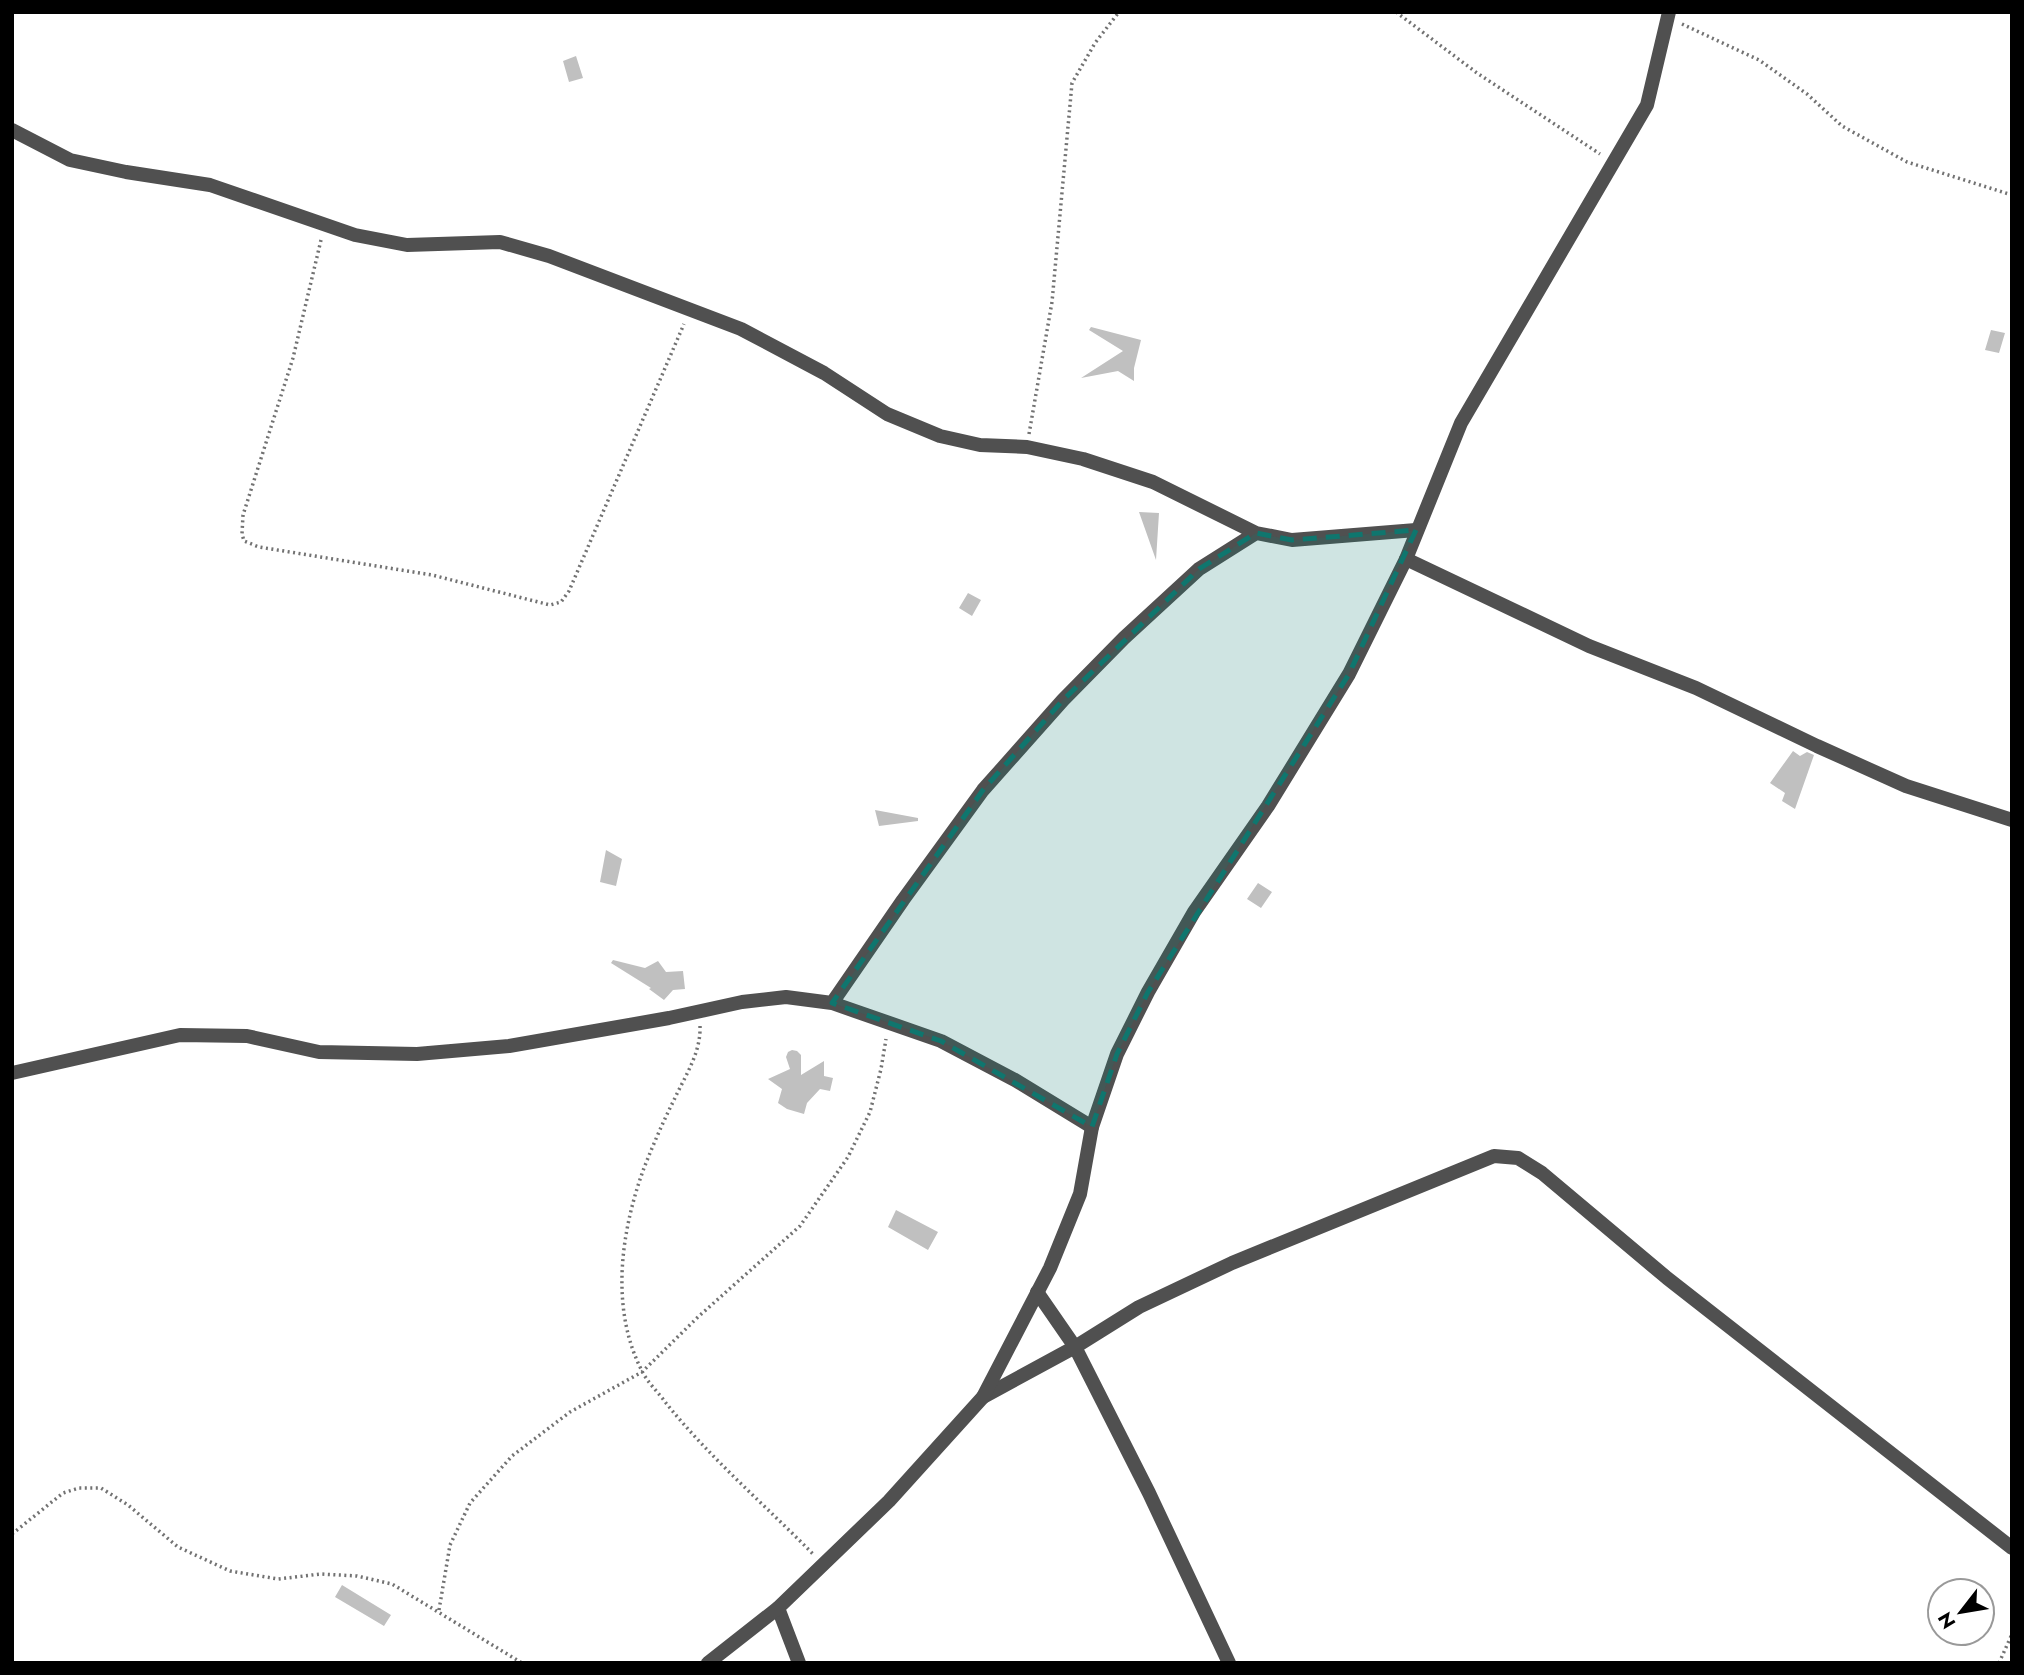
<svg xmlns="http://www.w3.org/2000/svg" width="2024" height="1675" font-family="Jost,sans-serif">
	<rect width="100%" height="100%" fill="#fff"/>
	<!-- building -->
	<path fill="#c0c0c0" d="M576,56L583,78L569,82L563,61Z
		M1091,327L1141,340L1134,368V381L1118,371L1081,378L1123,351L1089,330Z
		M1991,330L2005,333L1999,353L1985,350Z
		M1139,512L1159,513L1156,560Z
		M968,593L981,600L972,616L959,608Z
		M1793,751L1800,756L1807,752L1814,755L1795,809L1782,801L1785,793L1770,783Z
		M875,810L918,818V821L879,826Z
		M606,850L622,859L616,886L600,882Z
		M1258,883L1272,892L1261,908L1247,899Z
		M613,960L645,968L658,961L666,972L683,971L685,989L673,990L664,1000L649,989L651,988L611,963Z
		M792,1050L797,1051L801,1055V1075L824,1061V1076L833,1078L830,1091L820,1089L807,1103L804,1114L787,1109L778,1103L782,1089L768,1079L790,1069L786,1057L788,1052Z
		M896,1210L938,1232L928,1250L888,1227Z
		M342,1585L391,1615L384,1626L335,1597Z"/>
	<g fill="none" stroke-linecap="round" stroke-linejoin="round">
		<!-- path -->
		<path stroke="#727272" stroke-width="3.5" stroke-dasharray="2 3.5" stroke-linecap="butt" d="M1396,12L1477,73L1600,154
			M1682,24L1759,60L1807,94L1842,126L1907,162L2012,195
			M321,240L293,358L243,515L242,534L244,541L259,547L432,575L550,605L561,602L569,591L684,324
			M1029,434L1052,302L1072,83L1095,43L1119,12
			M700,1026C701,1053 685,1076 674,1100C663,1122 653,1145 644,1168C621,1231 610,1307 641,1369C646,1381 658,1392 666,1403C710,1458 765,1505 814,1555
			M12,1534L63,1493L79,1488H101L128,1505L178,1547L230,1571L278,1579L321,1574L357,1576L392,1584L522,1663
			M439,1610L450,1545L470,1503L512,1456L570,1412L642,1372L698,1317L800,1226L848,1157L870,1112L881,1069L886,1039
			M1999,1663L2012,1634"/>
		<!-- minor -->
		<path stroke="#505050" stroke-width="14" d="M12,130L70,160L126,172L210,185L355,235L407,245L500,242L549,256L741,329L824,373L887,414L940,436L980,445L1027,447L1083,459L1153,482L1256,533L1292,540L1416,530
			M1406,559L1589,646L1696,688L1817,746L1906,786L2012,820
			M832,1003L903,900L983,790L1063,700L1124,638L1199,569L1256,533
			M12,1073L180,1035L247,1036L319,1052L417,1054L509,1046L669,1018L742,1002L786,997L832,1003L941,1041L1015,1080L1092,1127
			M1037,1292L1075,1347L1149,1493L1229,1663
			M983,1397L1075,1347L1139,1307L1232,1263L1494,1156L1518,1158L1542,1173L1667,1278L2012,1548
			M778,1608L799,1663"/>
		<!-- tertiary -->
		<path stroke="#505050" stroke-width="14" d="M708,1663L778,1608L889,1501L983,1397L1050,1268L1080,1194L1092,1127L1117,1054L1148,992L1194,912L1268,806L1349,674L1406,559L1461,423L1647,105L1669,12"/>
	</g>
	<!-- marked area -->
	<path fill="#0f766e" fill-opacity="0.2" stroke="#0f766e" stroke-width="5" stroke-dasharray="14 9" stroke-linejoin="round" d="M1416,530L1349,674L1148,992L1117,1054L1092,1127L941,1041L832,1003L983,790L1063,700L1199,569L1256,533L1292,540Z"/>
	<!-- border -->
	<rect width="2024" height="1675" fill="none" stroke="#000000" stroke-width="28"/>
	<!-- north arrow -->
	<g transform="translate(1961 1612) rotate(239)"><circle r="33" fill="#ffffff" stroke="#999999" stroke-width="2"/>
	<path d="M0-5L12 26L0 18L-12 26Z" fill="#000000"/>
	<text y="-10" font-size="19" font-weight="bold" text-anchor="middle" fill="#000000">N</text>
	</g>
</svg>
